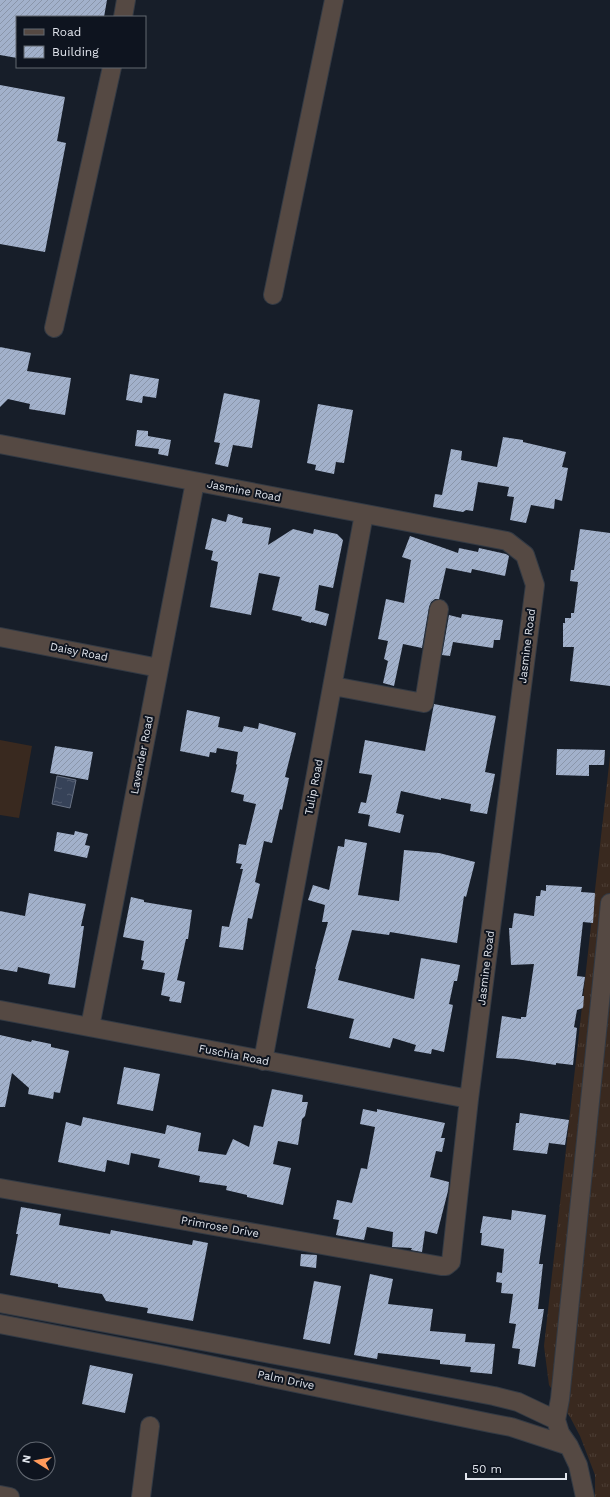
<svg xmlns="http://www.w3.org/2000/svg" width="610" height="1497" font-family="'Work Sans',sans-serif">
	<defs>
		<pattern id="grass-tufts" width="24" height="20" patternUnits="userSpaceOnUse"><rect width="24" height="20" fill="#39291f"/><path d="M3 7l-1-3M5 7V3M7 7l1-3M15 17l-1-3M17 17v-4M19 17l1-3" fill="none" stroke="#4c3e35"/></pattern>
		<pattern id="water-ripples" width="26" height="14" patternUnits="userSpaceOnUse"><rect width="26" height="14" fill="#364258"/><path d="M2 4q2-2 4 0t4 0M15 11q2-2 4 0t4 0" fill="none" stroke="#535d70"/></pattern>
		<pattern id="building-hatch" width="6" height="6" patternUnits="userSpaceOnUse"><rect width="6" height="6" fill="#a2b1cb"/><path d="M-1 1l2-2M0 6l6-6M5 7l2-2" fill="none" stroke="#8a96aa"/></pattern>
	</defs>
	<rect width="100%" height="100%" fill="#171e29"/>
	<!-- grass -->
	<path fill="url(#grass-tufts)" d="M610,756V1497H595V1475L580,1436L570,1417L549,1385L544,1346Z"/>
	<!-- pitch -->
	<path fill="#39291f" d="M0,740L32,746L19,818L0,815Z"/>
	<!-- water -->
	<path fill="url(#water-ripples)" stroke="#697385" d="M57,776L76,780L70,808L52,804Z"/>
	<!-- building -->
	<path fill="url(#building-hatch)" d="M0,0H107L104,17H17V58L0,55Z
		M0,85L65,97L57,141L66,143L45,252L0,244Z
		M0,347L31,353L27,371L71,378L65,415L29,409L30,404L8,399L0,407Z
		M130,374L159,379L156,398L143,396L142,403L126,400Z
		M224,393L260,400L252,448L233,445L228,467L215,464L220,443L214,442Z
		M318,404L353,410L344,463L336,462L334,474L315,470L316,465L307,463Z
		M137,430L148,431V436L171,440L168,456L158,454L159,449L135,446Z
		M503,437L523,440V442L566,452L562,467L568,468L562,501L555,499L554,509L531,505L526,523L510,520L514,497L507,496L509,487L478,482L473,511L466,510L463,512L433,507L435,494L442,495L451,449L462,451L461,460L497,467Z
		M228,514L243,518L242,523L271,528L268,545L293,529L313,534L314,529L337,534L343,540L333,588L319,585L315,610L329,614L326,626L311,622V623L301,620L302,617L272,610L280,577L259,573L251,615L210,607L218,562L211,560L213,551L205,549L212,518L226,522Z
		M580,529L610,533V686L570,681L574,647H563V623H565V618H571V613H574L578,582L570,581L571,570H574Z
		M410,536L458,553L459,548L478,552L479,548L506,554L509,556L505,576L472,569L471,573L446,568L439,599H435L431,602L429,607L422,648L403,644L394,686L383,683L388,661L384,659L388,641L378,639L386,599L404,603L411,560L402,557Z
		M462,614L503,620L500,640H494L493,648L453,642L450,656L442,655L449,615L461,618Z
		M434,704L496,716L485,772L495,774L487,814L470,811L471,804L441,798V800L401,791L396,813L404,815L400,833L368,826L370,815L358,813L361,802L366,803L372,775L359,773L365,740L425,751Z
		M187,710L220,717L218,727L242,732L244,726L258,729L259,723L296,733L285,777L289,778L282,810L280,809L272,843L264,841L255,882L260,884L252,919L248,918L243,950L219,947L222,926L229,927L243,869H240L242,864L236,863L239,844L246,845L256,804L243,801L244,795L231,792L237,765L236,764L238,752L217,748L216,753L210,752L209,757L180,751Z
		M55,746L93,752L88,780L50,773Z
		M557,749L605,750L604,765H589V776L556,775Z
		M75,831L88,834L85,845L90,846L87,858L54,851L57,832L74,835Z
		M345,839L367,843L358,895L399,901L404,850L439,853L475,862L466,897L464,896L457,943L390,932L389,935L352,930L338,980L414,999L421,958L460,965L457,981H454L449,1004L453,1005L444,1052L432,1049L431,1054L414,1051L416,1045L393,1038L390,1048L349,1038L354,1019L307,1008L316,969H315L328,922H322L325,905L308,900L313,885L329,890L338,846L344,847Z
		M546,885L582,887L581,892L595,893L593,923L583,922L577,976L585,977L582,996H584L583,1008L577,1010L574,1027L577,1028L573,1065L556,1063V1065L516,1059L496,1058L502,1016L521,1019V1017H526L534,964L511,965L509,928H512L514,913L534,916L536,896H540L541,890L546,891Z
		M29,893L86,904L81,926H84L75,988L48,984L50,974L18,967L17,972L0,969V911L25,916Z
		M131,897L144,900V902L192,910L188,939H186L177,980L185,982L181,1003L169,1001L170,997L161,995L165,973L142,969L144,961L141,960L144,941L123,937Z
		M0,1035L31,1042L32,1040L51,1044V1047L69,1051L60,1093L54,1092L53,1099L28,1094L29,1088L12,1073L5,1107H0Z
		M124,1067L160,1074L153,1111L117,1104Z
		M272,1089L303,1095L302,1102H308L305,1116L302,1119L298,1145L278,1141L273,1164L291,1168L283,1205L247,1197V1195L226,1190L227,1186L199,1182L200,1176L158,1167L160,1159L131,1153L129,1165L107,1160L105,1172L58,1162L66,1122L81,1126L83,1117L165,1134L167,1125L201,1133L198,1151L226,1155L233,1139L249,1147L254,1125L263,1127Z
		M363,1109L377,1112V1109L445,1123L441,1138H445L442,1152L436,1151L430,1177L449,1182L448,1191L437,1234L425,1231L422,1252L411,1250L412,1248L392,1247L393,1232L367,1227L364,1240L336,1235L339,1220L333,1219L337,1200L352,1203L361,1168L367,1169L375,1127L360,1124Z
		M520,1113L569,1120L565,1145L549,1143L547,1154L513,1150L516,1123H519Z
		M21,1207L61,1214L59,1225L110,1234L111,1230L192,1245L193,1240L208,1243L193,1321L147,1313L148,1308L106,1301L102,1294L58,1287V1284L10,1275L18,1234H16Z
		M512,1210L546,1215L539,1264H543L538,1309H544L535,1367L518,1364L520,1349L512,1348L516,1324L509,1323L513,1294L501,1293L502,1283L496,1282L497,1272L502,1273L504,1249L481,1245L482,1233H480L483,1216L511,1220Z
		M301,1254L317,1255L316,1268L300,1266Z
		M370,1274L393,1279L388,1304L433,1309L430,1331L466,1334L465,1342L495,1344L492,1374L470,1372L471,1367L440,1364V1360L378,1353L377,1359L354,1355Z
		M314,1281L341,1286L330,1344L303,1339Z
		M90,1365L133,1374L125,1413L82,1404Z"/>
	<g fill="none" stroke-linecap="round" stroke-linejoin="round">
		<!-- minor casing -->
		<g stroke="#333a44" stroke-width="20">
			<path id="minor" d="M123,17L126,0
				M273,295L334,0
				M54,328L112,67
				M0,444L507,541L525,555L535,585L469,1099L451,1262L446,1266H441L0,1188
				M0,637L159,668
				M333,686L424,703L439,609
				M0,1010L469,1099
				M90,1027L195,482
				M263,1061L364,514
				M0,1303L494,1396L518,1402L556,1420
				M0,1324L166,1356L490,1423L511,1427L569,1446
				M0,1495L10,1497
				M141,1497L150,1426
				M585,1497L578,1465L569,1446L560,1433L556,1420L560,1399L610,903"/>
		</g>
		<!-- minor -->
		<use href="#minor" stroke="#554943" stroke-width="18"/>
	</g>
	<g text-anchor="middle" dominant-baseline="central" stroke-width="4" stroke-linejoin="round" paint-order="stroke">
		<!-- street labels -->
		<g font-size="11" fill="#e1e5ed" stroke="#0e141f">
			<text transform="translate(244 491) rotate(11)">Jasmine Road</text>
			<text transform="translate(527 646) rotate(-83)">Jasmine Road</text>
			<text transform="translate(79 652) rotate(11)">Daisy Road</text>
			<text transform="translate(142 755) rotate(-79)">Lavender Road</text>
			<text transform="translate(314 787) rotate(-79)">Tulip Road</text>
			<text transform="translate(486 968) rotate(-83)">Jasmine Road</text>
			<text transform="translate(234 1055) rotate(11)">Fuschia Road</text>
			<text transform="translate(220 1227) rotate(10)">Primrose Drive</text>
			<text transform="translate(286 1380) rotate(12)">Palm Drive</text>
		</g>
	</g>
	<!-- legend -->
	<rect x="16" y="16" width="130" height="52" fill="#0e141f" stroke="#626871"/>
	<rect x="24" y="29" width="20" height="6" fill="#554943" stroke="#626871"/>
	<text x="52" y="36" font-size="12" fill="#e1e5ed">Road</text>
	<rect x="24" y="46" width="20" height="12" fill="url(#building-hatch)" stroke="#626871"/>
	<text x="52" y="56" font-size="12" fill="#e1e5ed">Building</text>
	<!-- north arrow -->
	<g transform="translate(36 1461) rotate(281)"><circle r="19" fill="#0e141f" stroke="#626871"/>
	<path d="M0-3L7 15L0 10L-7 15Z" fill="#ff9a5b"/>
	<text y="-6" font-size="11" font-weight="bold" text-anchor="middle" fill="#e1e5ed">N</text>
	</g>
	<!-- scale -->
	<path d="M466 1473v6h100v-6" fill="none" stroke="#e1e5ed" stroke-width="2"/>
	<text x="472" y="1473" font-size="12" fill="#e1e5ed" stroke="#0e141f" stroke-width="3" paint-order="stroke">50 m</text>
</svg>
